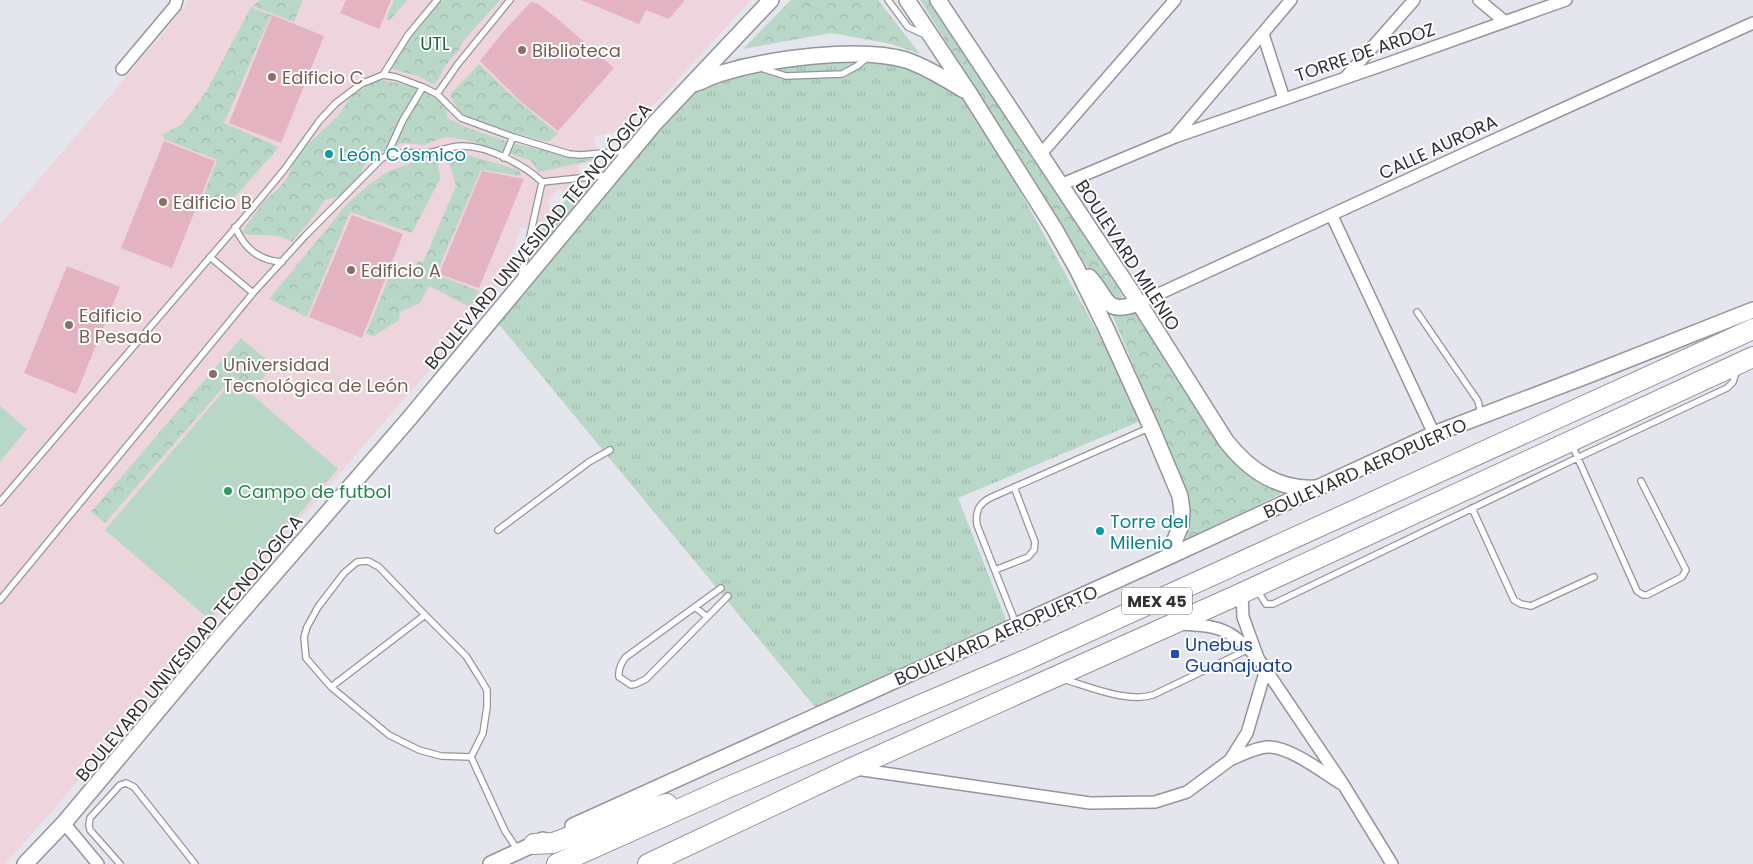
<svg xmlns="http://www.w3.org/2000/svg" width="1753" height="864" font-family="Poppins,sans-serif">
	<defs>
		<pattern id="grass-tufts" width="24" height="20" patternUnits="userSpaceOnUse" patternTransform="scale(1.25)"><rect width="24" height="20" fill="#b9d7c7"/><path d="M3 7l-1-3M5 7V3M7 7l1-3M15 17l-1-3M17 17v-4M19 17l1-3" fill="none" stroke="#a0b9ac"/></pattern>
		<pattern id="park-crowns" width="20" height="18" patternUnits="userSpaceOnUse" patternTransform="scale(1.25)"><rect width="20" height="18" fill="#b9d7c7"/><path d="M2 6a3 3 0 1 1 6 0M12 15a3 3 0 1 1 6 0" fill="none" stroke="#a0b9ac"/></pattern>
	</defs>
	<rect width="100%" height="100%" fill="#e5e5ee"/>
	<!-- education -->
	<path fill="#eed4dc" d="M189,0H751L658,101L626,126L611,133L594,136L600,162L579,164V185L570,193L559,189L548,201L551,214L538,232L521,227L500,287L488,303L365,444L53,810L5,864H0V225L167,29Z"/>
	<!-- grass -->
	<path fill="url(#grass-tufts)" d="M852,51L909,60L963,87L1145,419L958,498L1009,627L820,713L492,316L690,86L738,58Z"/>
	<!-- park -->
	<path fill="url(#park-crowns)" d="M260,0H303L294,22L253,6Z
		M394,0H407L390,20L386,19Z
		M442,0H500L465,39L458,51L446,65L436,83L432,84L420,77L389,68L401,54L409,40Z
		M791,0H878L920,54L892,44L831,33L743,49Z
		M920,0H931L1123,296L1118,301L1106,297Z
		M251,7L271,15L224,123L279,147L226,207H213L201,202L217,160L164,139L162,135L182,124L206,92Z
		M479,64L511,95L558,134L548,142L480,124L459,111L450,95Z
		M378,79C404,85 431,88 447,110V118L468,128L512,143L577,158L597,156V159L539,172L530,160L466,140L450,137L442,138L424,145L402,143L367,160L356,184L340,196L325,200L314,216L292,242C275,231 260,238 241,233L264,201L277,190L288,177L294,162L305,147L338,116L352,95Z
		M461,153L519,170L521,176L481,170L436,274L479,291L470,307L429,286L420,303L400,312L399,320L374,336L366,334L390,274L410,278L418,261L423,263L456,186L448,159L452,154Z
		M418,161L438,162L440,179L412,233L350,212L307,317L269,299L348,203L371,183L389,171Z
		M599,183L533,257L538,233L559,207L580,186Z
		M1136,312L1230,454L1270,485L1283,493L1186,539L1190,523L1189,499L1112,314Z
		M241,338L273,365L251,392L233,376L105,523L91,512Z"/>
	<!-- garden -->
	<path fill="#b9d7c7" d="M234,379L338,469L209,619L105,530Z
		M0,406L27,429L0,462Z"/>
	<!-- building -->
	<path fill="#e3b3c1" d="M346,0H391L379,29L340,13Z
		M581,0H685L669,19L646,10L639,24Z
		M531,2L538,4L559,20L614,68L558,131L519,100L480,61L503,32Z
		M272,15L324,36L281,143L229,123Z
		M164,141L215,161L172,268L121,248Z
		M482,171L524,179L479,288L439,274Z
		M352,215L403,234L362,338L309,317Z
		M67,266L120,287L76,394L24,373Z"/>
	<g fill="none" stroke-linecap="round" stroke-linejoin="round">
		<!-- lane casing -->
		<g stroke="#94949d" stroke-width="8">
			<path id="lane" d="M888,0L908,27L925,35
				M761,68L786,76L842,74L857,66L868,57
				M383,75L408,35L437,0
				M437,94L458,64L510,0
				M387,155L403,120L423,87
				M504,158L513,137
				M542,182L609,175
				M235,227C245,249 258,260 282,262
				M210,257L253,293
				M1417,312L1478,401L1481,414
				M1572,445L1637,591L1643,595H1647L1682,577L1686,570L1641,481
				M0,502L255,205L284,170L320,120L336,103L361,84L383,75L396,77L423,87L437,94L461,118L513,137L569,154L580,155L628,151
				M1472,508L1514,600L1521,604L1531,606L1594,577
				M498,530L589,462L610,450
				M995,570L1028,557L1034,550L1035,542L1014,487
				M721,588L626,657C621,663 618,669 619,677L631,685L636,684L646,679L728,596
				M1257,590L1266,604H1273L1577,458L1727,388L1733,382L1737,369
				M0,600L253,293L305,236L381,159C396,149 410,154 427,153C438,152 449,146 461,146C486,145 525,165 542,182L521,277
				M695,607L707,617
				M1016,624L977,525C975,511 979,503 992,497L1151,427
				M1063,679C1090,687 1127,703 1153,695L1249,649
				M331,687L425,615
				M471,757L441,756L419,750L389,735L331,687L306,658L304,637L307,627L318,607L344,573L357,562L368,561L379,567L425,615L466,656L478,675L487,690V707L483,733L471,757L505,831L517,849
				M120,864L90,830L89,825L90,818L120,785L126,783L134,787L195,864"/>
		</g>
		<!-- street casing -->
		<g stroke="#94949d" stroke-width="14">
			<path id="street" d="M1479,0L1504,21
				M1263,34L1284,99
				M122,69L175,6L177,0
				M1346,77L1414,0
				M1176,135L1291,0
				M1040,155L1175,0
				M1060,185L1175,137L1386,64L1566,0
				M1332,216L1434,434
				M1139,303L1492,141L1753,23
				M1242,593L1243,617L1258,658
				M1179,624C1196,625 1215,625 1230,634C1241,640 1249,650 1258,658L1343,784L1392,864
				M1230,760C1242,755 1254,748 1267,747C1289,746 1321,771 1340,783
				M856,769L1090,803L1155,802L1187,792L1230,760L1247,733L1266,669
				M64,823L98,864"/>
		</g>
		<!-- secondary casing -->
		<g stroke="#94949d" stroke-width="18">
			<path id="secondary" d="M907,0L969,93L1054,228L1077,269L1106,328L1151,427L1180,496L1182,511L1181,525L1168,557
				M938,0L1139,303L1226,441C1248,469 1277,490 1315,488
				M694,84C703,81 712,76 722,73C769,59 859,46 906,60C927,67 945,79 964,90
				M1089,277C1109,298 1103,316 1139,303
				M573,826L1168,557L1434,434L1586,376L1753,310
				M25,864L64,823L218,639L408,420L655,123L771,0
				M491,864L543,840"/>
		</g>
		<!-- highway casing -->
		<g stroke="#94949d" stroke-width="22">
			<path id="highway" d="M534,844L553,843L631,814L667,804
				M557,864L729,787L1028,659L1753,329
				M648,864L852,768L1242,593L1753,357"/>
		</g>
		<!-- lane -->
		<use href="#lane" stroke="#fff" stroke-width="5.5"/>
		<!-- street -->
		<use href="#street" stroke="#fff" stroke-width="11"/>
		<!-- secondary -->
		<use href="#secondary" stroke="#fff" stroke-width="15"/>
		<!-- highway -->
		<use href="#highway" stroke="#fff" stroke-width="20"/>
	</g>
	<!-- markers -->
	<g fill="#8d6e63" stroke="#fff" stroke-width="2">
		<circle cx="522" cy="50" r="5"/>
		<circle cx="272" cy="77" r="5"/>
		<circle cx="163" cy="202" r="5"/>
		<circle cx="351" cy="270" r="5"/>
		<circle cx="69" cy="325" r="5"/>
		<circle cx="213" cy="374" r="5"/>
	</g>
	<g fill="#0f9aa8" stroke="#fff" stroke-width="2">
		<circle cx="329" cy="154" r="5"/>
		<circle cx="1100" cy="531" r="5"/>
	</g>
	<circle fill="#2e9e5b" stroke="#fff" stroke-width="2" cx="228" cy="491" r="5"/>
	<rect fill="#1a4fb4" stroke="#fff" stroke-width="2" x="1170" y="649" width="10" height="10" rx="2.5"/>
	<g text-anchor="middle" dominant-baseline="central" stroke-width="4" stroke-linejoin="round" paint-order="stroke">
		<!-- shield labels -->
		<rect fill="#fff" stroke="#6f6f72" stroke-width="1" x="1122" y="587.5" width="70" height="27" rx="4"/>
		<g font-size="16" font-weight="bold" fill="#313135">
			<text x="1157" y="601">MEX 45</text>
		</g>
		<!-- park labels -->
		<g font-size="18" fill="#196547" stroke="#fff">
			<text x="435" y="43">UTL</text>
		</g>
		<!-- education labels -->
		<g font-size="18" fill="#785e54" stroke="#fff" text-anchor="start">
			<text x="532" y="50">Biblioteca</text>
			<text x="282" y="77">Edificio C</text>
			<text x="173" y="202">Edificio B</text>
			<text x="361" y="270">Edificio A</text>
			<text x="79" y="315">Edificio<tspan x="79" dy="21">B Pesado</tspan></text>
			<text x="223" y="364">Universidad<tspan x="223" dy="21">Tecnológica de León</tspan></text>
		</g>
		<!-- street labels -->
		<g font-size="18" fill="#313135" stroke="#fff">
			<text transform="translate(1365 52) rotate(-19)">TORRE DE ARDOZ</text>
			<text transform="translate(1438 147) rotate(-25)">CALLE AURORA</text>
			<text transform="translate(538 236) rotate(-50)">BOULEVARD UNIVESIDAD TECNOLÓGICA</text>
			<text transform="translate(1128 255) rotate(57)">BOULEVARD MILENIO</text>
			<text transform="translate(1365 468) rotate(-24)">BOULEVARD AEROPUERTO</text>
			<text transform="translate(996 635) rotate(-24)">BOULEVARD AEROPUERTO</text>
			<text transform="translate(189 648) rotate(-50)">BOULEVARD UNIVESIDAD TECNOLÓGICA</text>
		</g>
		<!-- culture labels -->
		<g font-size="18" fill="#0d838f" stroke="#fff" text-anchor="start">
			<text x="339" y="154">León Cósmico</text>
			<text x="1110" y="521">Torre del<tspan x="1110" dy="21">Milenio</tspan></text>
		</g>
		<!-- leisure labels -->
		<g font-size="18" fill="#27864d" stroke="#fff" text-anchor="start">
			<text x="238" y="491">Campo de futbol</text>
		</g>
		<!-- transit labels -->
		<g font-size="18" fill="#164399" stroke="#fff" text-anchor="start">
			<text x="1185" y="644">Unebus<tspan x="1185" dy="21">Guanajuato</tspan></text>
		</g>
	</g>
</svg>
